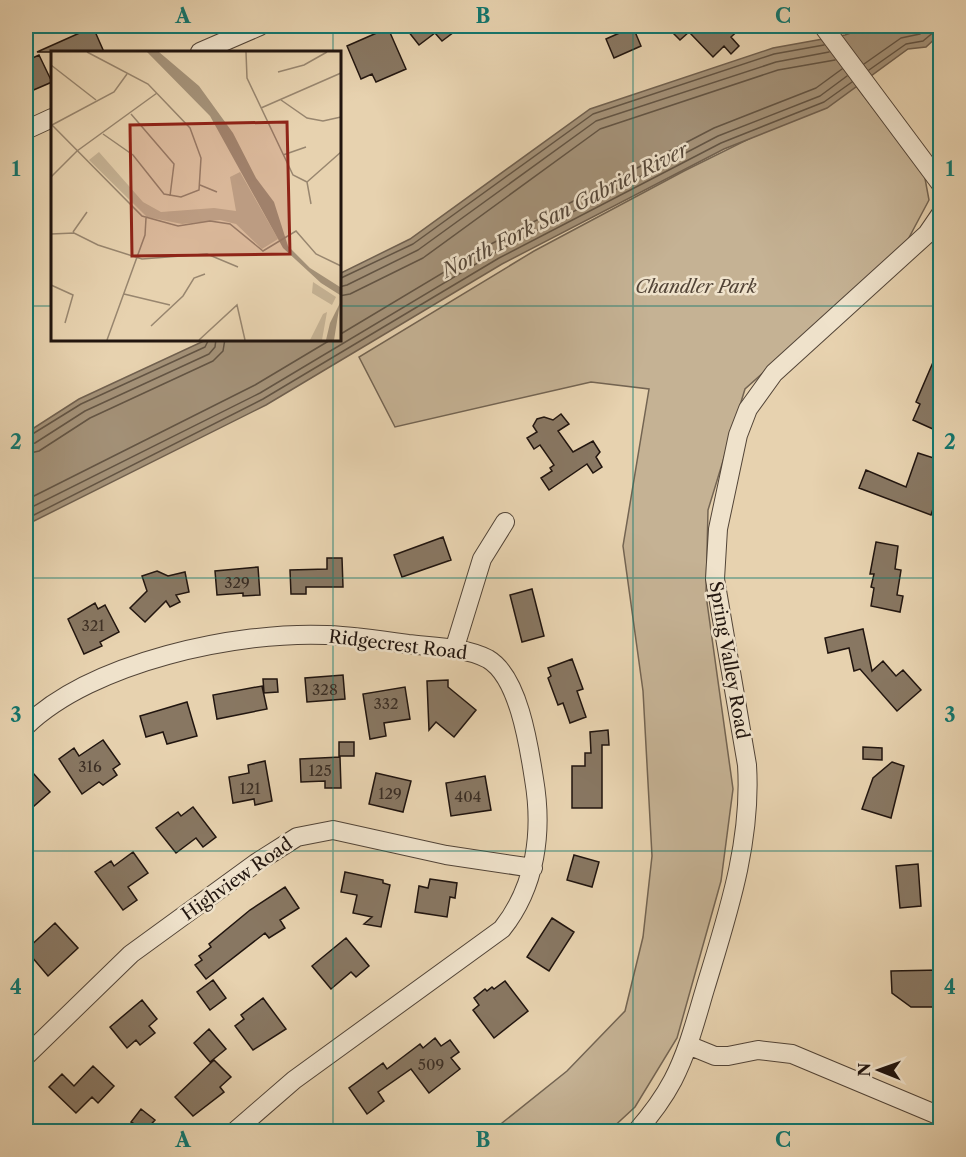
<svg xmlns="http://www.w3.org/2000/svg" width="966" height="1157" font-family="'Libre Caslon Text',serif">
	<rect width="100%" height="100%" fill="#e7d2af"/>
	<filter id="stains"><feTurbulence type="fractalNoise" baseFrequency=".00333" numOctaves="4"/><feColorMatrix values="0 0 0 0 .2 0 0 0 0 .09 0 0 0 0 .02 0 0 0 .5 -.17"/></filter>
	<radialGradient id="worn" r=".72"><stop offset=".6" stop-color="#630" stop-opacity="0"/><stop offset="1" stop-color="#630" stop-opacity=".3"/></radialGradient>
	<!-- green -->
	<path fill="#c5b294" stroke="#736452" stroke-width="1.5" d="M856,86L924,173L929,200L905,245L745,389L708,510L706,595L733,789L721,881L677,1038L635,1107L609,1131H492L567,1071L625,1011L643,937L652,856L643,691L623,546L649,389L591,382L395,427L359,357L534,251L684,171Z"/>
	<!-- water -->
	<path fill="#a49279" stroke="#70604f" stroke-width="1.5" d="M871,26H940V34L926,47L908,49L827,108L724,149L502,264L266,405L26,525V433L79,399L208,339H339V274L410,239L590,109L773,48L845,35Z"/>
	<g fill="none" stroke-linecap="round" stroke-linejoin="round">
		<!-- shore -->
		<path stroke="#625444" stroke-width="1.5" d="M864,64L901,38L920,34L930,26
			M869,70L906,44L923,41L935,31L940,30
			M339,279L413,244L593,114L774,54L824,45
			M339,287L347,285L418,250L596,121L776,62L829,52
			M339,296L350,294L423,258L600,129L778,70L835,60
			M339,335L491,244L714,128L816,88L842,69
			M26,438L81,404L205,347L209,339
			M26,445L35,443L85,411L209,354L215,347L216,339
			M26,454L39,451L90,418L213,361L223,351L225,339
			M26,500L255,385L332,339
			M26,510L260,393L496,252L718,136L820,96L847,76
			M26,519L263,399L499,258L721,143L824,102L852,82"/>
	</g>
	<!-- building -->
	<path fill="#887762" stroke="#21150f" stroke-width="1.5" d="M404,26H462L442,41L435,33L419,45Z
		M666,26H743L731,37L739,46L731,54L724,46L713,57L689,32L680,40Z
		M93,27L104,52H37Z
		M633,27L641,46L614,58L606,39Z
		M388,28L406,69L376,82L372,74L361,79L347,46Z
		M39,55L52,82L29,92L26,85V61Z
		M940,346V417L935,430L913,420L920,404L916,402Z
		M561,414L569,424L558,431L573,452L593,441L600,452L596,457L602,467L593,473L587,464L549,490L541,478L552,471L550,468L554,465L540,445L534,449L527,438L537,432L533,426L537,419L544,417L553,420Z
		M918,453L940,460V502L936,500L931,515L859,488L866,470L906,487Z
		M443,537L451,560L402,577L394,555Z
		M876,542L898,546L895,569L901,570L897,595L903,596L900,612L871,606L874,588L871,587L874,574H870Z
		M327,558H342L343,587H306V594H291L290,570L327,569Z
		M258,567L260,595L243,596V593L217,595L215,571Z
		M157,571L168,576L185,572L189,592L176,595L180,602L170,607L166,601L145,622L130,608L147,591L142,576Z
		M532,589L544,636L522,642L510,595Z
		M95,603L98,609L105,605L119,632L100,642L102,646L84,654L68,619Z
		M863,629L872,671L883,661L896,676L903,670L921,690L897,711L860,669L854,671L849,648L828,653L825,638Z
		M572,659L583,689L577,691L586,717L570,723L563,703L558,705L548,678L551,676L548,668Z
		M343,675L345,699L307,702L305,678Z
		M263,679H277L278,692L264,693Z
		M448,680V687L476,710L454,737L436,722L429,730L427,681Z
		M262,686L267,709L217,719L213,695Z
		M405,687L410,719L384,723L386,736L370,739L363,694Z
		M187,702L197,736L167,744L163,732L146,737L140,716Z
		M608,730L609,745H602V808H572V766H585V753H591L590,732Z
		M103,740L120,764L113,769L117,775L103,785L99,782L82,794L59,759L74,748L79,756Z
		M339,742H354V756H339Z
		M863,747L882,748V760L863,759Z
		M340,757L341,788H325V781L301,782L300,759Z
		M265,761L272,801L255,805L254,799L233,803L229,777L249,773L248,765Z
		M892,762L904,766L891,818L862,809L873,778Z
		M33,773L50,792L26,813V779Z
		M376,773L411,781L403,812L369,804Z
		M485,776L491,810L451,816L446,783Z
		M193,807L216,837L203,847L196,838L176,853L156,828L178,812L181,816Z
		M133,852L148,873L128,887L137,900L123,910L95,872L111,861L114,866Z
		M574,855L599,862L592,887L567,880Z
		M918,864L921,906L900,908L896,866Z
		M345,872L383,880V883L390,885L381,927L364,924L372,917L353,913L357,895L341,892Z
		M430,879L457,883L455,898L450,897L447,917L415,912L419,886L428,888Z
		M285,887L299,908L280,920L285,928L269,938L265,933L206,979L195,965L202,960L199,956L211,947L209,944L250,910Z
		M552,918L574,932L549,971L527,957Z
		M55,923L78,948L48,976L26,950Z
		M346,938L369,966L356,977L351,972L331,989L312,966Z
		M940,970V990H936L937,1007H911L892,993L891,971Z
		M213,980L226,998L210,1010L197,992Z
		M505,981L528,1011L494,1038L473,1010L479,1005L474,998L485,989L487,991L492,987L494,989Z
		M263,998L286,1029L253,1050L235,1026L244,1019L241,1015Z
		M142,1000L157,1019L149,1026L155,1033L140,1045L136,1040L127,1048L110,1027Z
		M209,1029L226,1049L210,1062L194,1043Z
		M435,1038L441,1046L450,1040L459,1052L451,1058L460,1069L429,1093L411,1069L378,1092L384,1101L367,1114L349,1088L383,1063L387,1069L420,1044L423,1048Z
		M214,1060L231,1077L220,1087L224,1092L193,1116L175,1097Z
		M93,1066L114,1086L98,1103L92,1097L76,1113L49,1087L62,1074L74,1086Z
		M141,1109L155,1120L145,1131L131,1122Z"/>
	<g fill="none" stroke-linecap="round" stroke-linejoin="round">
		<!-- minor casing -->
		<g stroke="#524437" stroke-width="20">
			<path id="minor" d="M823,26L940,183
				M200,52L260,26
				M26,130L52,118
				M454,650L482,559L505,522
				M26,726C92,662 237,631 327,635C354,636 381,640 408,644C433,647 466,647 488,659C519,677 529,747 534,779C543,832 536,886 502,929L294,1080L234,1132
				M688,1045L715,1056H728L758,1050L792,1054L940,1116
				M26,1056L131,954L256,863L297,837L333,830L446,855L533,868
				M636,1132C651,1115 663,1099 673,1080C688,1051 696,1019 705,989C727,916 752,843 747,765L715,579L718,529L738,435L748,409L774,373L927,234L940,215"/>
		</g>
		<!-- minor -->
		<use href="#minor" stroke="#efe2cb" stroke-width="18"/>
	</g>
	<!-- grid -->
	<path fill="none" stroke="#0f766e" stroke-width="1.5" stroke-opacity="0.55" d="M333,26V52M633,26V1132M26,306H52M339,306H940M333,339V1132M26,578H940M26,851H940"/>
	<g text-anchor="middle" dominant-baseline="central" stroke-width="5" stroke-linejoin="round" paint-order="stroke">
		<!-- number labels -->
		<g font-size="15" fill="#3b2e24">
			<text x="237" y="582">329</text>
			<text x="93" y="625">321</text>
			<text x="325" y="689">328</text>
			<text x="386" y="703">332</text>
			<text x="90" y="766">316</text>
			<text x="320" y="770">125</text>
			<text x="250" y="788">121</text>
			<text x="390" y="793">129</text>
			<text x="468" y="796">404</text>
			<text x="431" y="1064">509</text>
		</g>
		<!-- park labels -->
		<g font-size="18" font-style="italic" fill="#524437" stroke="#efe2cb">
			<text x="696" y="287">Chandler Park</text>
		</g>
		<!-- street labels -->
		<g font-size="18" fill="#21150f" stroke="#efe2cb">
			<text transform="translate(398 645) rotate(7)">Ridgecrest Road</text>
			<text transform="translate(729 660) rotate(80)">Spring Valley Road</text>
			<text transform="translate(237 879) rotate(-35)">Highview Road</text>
		</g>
		<!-- water labels -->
		<g font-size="20" font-style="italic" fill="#554739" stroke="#efe2cb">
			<text transform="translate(565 210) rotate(-27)">North Fork San Gabriel River</text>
		</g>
	</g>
	<!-- overview -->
	<g transform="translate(51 51)">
		<rect width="290" height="290" fill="#e7d2af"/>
		<path d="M48,101L92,151L110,161L163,157L185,160L179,126L189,121L227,188L211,198L185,173L169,169L131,173L96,166L38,109ZM262,231L285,246L281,254L261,242ZM276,261L271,289H259L272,263Z" fill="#c5b294"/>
		<path d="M96,1H108L148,35L182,82L205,127L223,151L237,195L259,217L289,236V244L270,232L232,197L159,65ZM289,252L283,289H275L279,272Z" fill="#a49279"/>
		<path fill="none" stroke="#98866f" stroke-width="1.5" d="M36,1L97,33L139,77L150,107L148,139L130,146L113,143L82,104L52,83M195,1L196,27L242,124L256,131M0,14L45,49M227,21L253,14L276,1M230,49L256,67L272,70L290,66M210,57L290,22M80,63L123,113L119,145M0,73L91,165L127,175L159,170L179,173L212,200L245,180L265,203L290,215M1,74L63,41L76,23M232,104L255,96M0,126L26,100L106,42M256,131L290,101M256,131L260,153M149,134L166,141M22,181L36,161M0,183L23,182L47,194L91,208L156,203L187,216M0,234L22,244L14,272M73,243L119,254M100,275L132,245L143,227L154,223M56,289L94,184L95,167M148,289L186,254L194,289"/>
		<path fill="#8f2418" fill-opacity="0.15" stroke="#8f2418" stroke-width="3" d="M236,71L239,203L81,205L79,74Z"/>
		<rect width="290" height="290" fill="none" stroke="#21150f" stroke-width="3"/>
	</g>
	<!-- margin -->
	<rect width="966" height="1157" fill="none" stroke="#e7d2af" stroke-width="66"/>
	<!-- north arrow -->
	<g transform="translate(879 1070) rotate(271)" stroke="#efe2cb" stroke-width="4.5" paint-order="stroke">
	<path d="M0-4.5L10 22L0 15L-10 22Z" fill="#21150f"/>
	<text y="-9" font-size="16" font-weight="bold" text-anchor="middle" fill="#21150f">N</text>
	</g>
	<rect x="33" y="33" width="900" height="1091" fill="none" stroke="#0f766e" stroke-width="2"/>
	<g font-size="20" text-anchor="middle" font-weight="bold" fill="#0f766e">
		<text x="183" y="23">A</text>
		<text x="483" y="23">B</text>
		<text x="783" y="23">C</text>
		<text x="16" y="176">1</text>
		<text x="950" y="176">1</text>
		<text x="16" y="449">2</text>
		<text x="950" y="449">2</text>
		<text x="16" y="722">3</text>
		<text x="950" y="722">3</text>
		<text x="16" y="994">4</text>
		<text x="950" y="994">4</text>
		<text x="183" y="1147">A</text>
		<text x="483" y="1147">B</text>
		<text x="783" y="1147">C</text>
	</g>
	<rect width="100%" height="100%" filter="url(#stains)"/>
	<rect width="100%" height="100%" fill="url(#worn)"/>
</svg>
